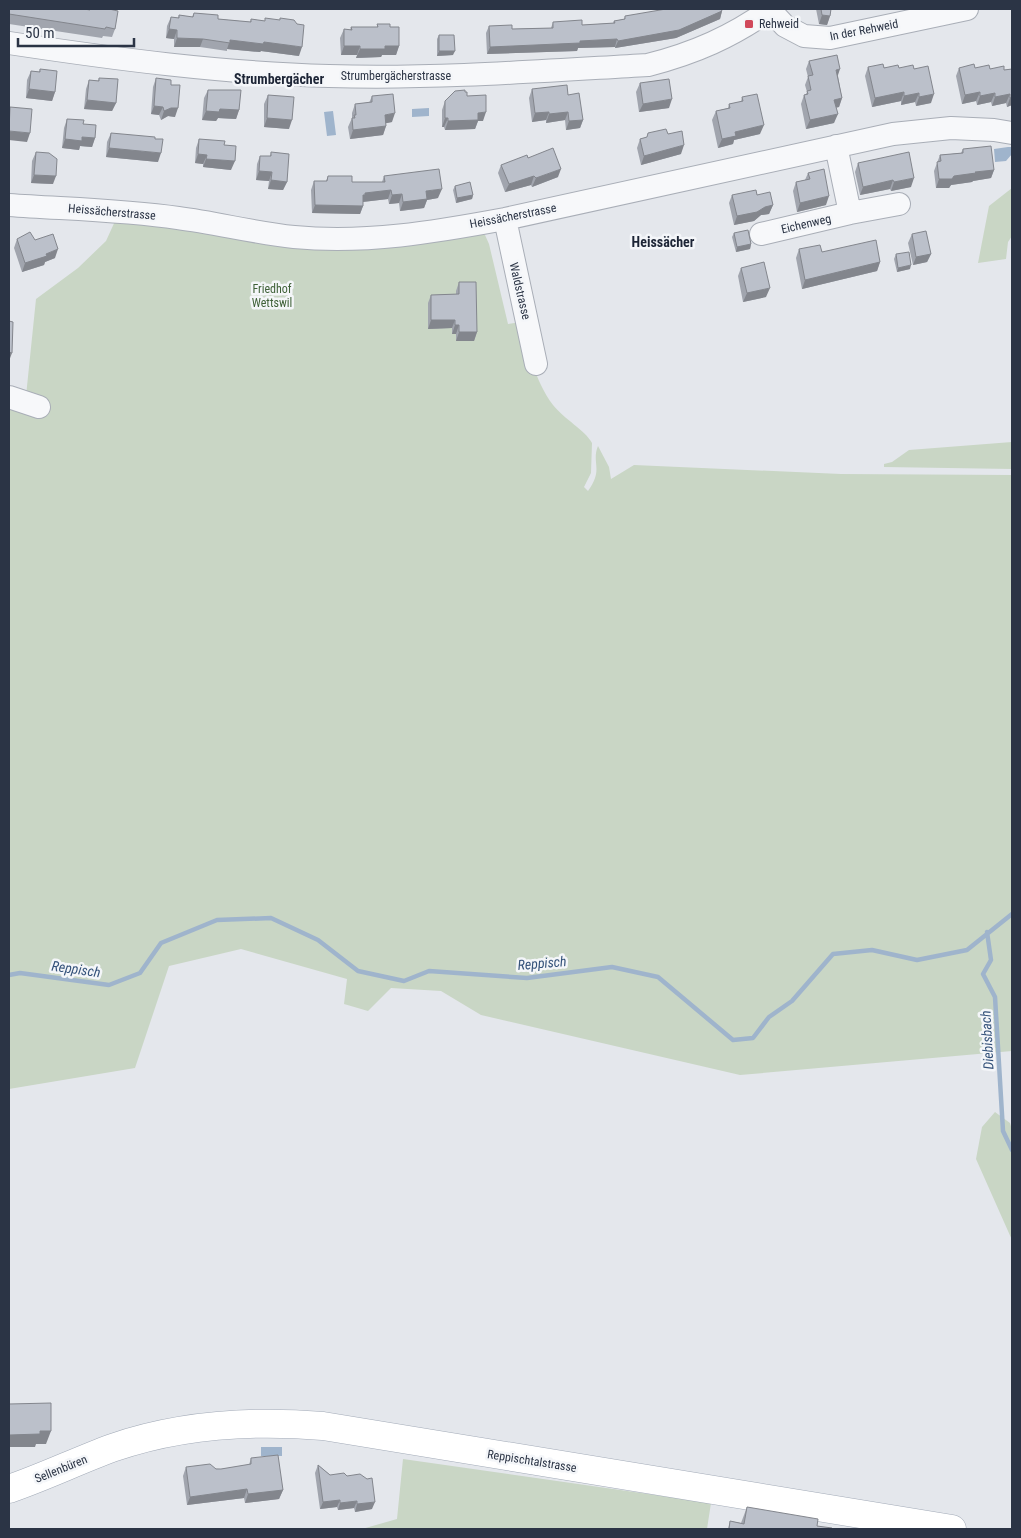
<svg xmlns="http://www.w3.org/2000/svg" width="1021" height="1538" font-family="'Roboto Condensed',sans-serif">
	<rect width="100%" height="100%" fill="#e4e7ec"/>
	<!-- green -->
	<path fill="#c9d6c5" d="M1012,188V236L1008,242L1006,259L978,263L989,206Z
		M116,219L174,225L481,232L485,235L489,244L508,324L521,322C528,350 535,381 553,405C564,419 585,430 592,443L591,473L584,487L588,491C604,469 591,463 598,446L609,467L611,479L634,465L841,474L1012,475V1051L740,1075L481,1015L441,991L391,988L368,1011L344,1004L347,979L241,949L169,966L135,1068L9,1089V397L26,396L36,299L78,268L106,241Z
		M1012,442V469L884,467V464L892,462L909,450Z
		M995,1112L1010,1123L1012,1130V1240L976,1159L982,1127Z
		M403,1459L711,1503L707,1529H362L397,1519Z"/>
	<!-- water -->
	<path fill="#9fb4cc" d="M429,108V116L412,117V109Z
		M333,111L336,135L327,136L324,112Z
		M1008,147H1012V154L1006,161L995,162L994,149Z
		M261,1447H282V1456H261Z"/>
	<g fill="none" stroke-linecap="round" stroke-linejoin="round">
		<!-- stream -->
		<path stroke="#9fb4cc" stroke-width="4.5" d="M987,932L991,960L983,974L995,997L1003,1131L1012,1150
			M9,975L20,973L109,985L140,973L161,943L217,920L271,918L318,940L358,971L404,981L429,971L527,978L612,967L658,977L733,1040L753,1038L769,1017L792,1001L833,954L872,950L917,960L967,950L1012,914"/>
		<!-- minor casing -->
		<g stroke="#a9aeb7" stroke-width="24">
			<path id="minor" d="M770,10L785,26L804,36L830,38L967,9
				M9,43C115,59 222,73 329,76C436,79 542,71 648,65C695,53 731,37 771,9
				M836,146L850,213
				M9,205C65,209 122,210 178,218C217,223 255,233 294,237C365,244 435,232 505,219L893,134L951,128L994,130L1012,133
				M505,219L536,364
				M761,234L850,213L899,204
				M9,397L39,407"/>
		</g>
		<!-- major casing -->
		<g stroke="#a3abb8" stroke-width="29">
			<path id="major" d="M9,1489C44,1477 77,1461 112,1448C181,1424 251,1420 323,1426L952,1529"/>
		</g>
		<!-- minor -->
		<use href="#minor" stroke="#f7f8fa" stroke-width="22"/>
		<!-- major -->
		<use href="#major" stroke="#fff" stroke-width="28"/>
	</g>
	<!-- wall -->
	<path fill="#a1a5ae" d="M9,9H109L115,29L112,37L103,36L102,38L9,24Z
		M816,9H831L830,16L827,25L819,24Z
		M722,11L720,19L676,38L615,48V47L578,48L577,51L487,54L486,33L489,26L512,29L551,28L553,22L582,25L613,23L614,21L624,19L625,16Z
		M194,13L218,19L250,22L251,19L265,21V18L299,56L261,51L260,52L227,49V51L200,47H174V39L166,38L167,26L171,17L178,18L179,15L192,17Z
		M377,24L390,27L399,46L396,55H382L381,57L356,58L357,55H341L340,38L344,29L350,30L351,27H377Z
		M439,35L453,55L437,56V39Z
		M809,61L838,76L842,98L839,107L836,108L834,123L806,129L801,104L804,95L806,94L807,92L805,85L808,77L806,69Z
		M868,67L914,69L931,103L916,106L915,102L901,105V101L872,107L865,76Z
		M959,68L1004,70L1012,69V105L1007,107L1006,103L992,106L991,102L977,105L976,101L962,104L956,76Z
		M40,69L55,92L52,101L26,98L27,80L31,71L39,72Z
		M99,78L116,103L112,111L84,109L86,89L89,80L98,81Z
		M156,78L171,85L175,117L168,116L161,120L159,115L151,114L153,87Z
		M640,83L669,108L639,112L636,92Z
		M532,89L568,95L583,120L580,128L566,130L565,120L546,123V120L532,122L529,98Z
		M208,90L239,110L236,119L218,118L216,121L202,120L204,98Z
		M268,95L289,129L264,127V104Z
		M372,96L392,122L386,123V126L383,135L350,139L348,127L352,118V113L355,104L369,103Z
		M467,96L483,121H478L475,129L445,130L444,127H442V110L445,101Z
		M742,97L760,134L734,140L733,144L718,148L712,120L716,111L728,108L729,104L741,102Z
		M67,119L83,124L95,138L92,147L80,146L79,150L62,148L64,128Z
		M111,133L158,162L106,157L107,142Z
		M668,134L681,154L641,165L637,148L640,139Z
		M199,139L224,145L231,170L203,167V164L195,163L196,148Z
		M963,149L994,170L991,178L973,181L972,182L951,185L949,188H936L934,171L940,155L961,153Z
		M36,152L53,184L31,183L32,161Z
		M271,152L287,182L283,190L268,189L269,181L256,180L257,164L260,156H270Z
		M858,163L911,187L891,191L890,189L860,195L855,172Z
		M501,165L558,177L532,187L531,185L505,192L498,173Z
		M808,173L826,205L797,212L793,191L796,182L805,180Z
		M328,176L352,182H382L384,176L438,198L427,200L424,208L400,211L399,203L389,204L388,199L363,202V206L360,214L312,213L311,190L314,181H326Z
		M455,186L473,195L472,199L456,203L453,190Z
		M732,195H757L773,205L769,214L761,215L754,221L734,225L729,203Z
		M734,233L751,244L750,249L736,252L732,237Z
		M912,234L931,254L927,262L913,265L908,243Z
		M17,239L35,240L55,258L45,262L44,265L22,272L14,248Z
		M799,249L822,252L880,262L877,271L802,289L796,258Z
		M896,254L910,269L897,272L894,259Z
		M741,268L766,297L743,302L738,276Z
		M459,282L477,332L474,341H456V334H452V328L428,329V303L431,295L456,294V291Z
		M251,1458L283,1490L279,1499L245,1503L244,1498L187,1505L183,1476L186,1467L221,1469L249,1465Z
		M318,1465L372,1509L355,1512L354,1508L338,1510L337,1507L320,1509L315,1473Z
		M747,1507L817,1526L832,1529H728L730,1521L741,1523Z"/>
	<!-- shaded-wall -->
	<path fill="#83868d" d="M722,11L720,19L676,38L615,48L618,41Z
		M822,15L830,16L827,25L819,24Z
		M169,29L177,30L174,39L166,38Z
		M177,38L203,39L200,47H174Z
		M617,39L615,47L578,48L577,51L487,54L490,47L580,41Z
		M230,40L264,42L302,47L299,56L261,51L260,52L227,49Z
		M344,46H360L357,55H341Z
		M385,46H399L396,55H382L381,57L356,58L360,49Z
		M439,51H455L453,55L437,56Z
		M840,69L837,78L836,70Z
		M29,89L55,92L52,101L26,98Z
		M904,92L901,101L872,107L875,98Z
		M980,92L976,101L962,104L965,95Z
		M919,93L915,102L901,105L904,96Z
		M995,93L991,102L977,105L980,96Z
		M934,94L931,103L916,106L919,97Z
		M1010,94L1006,103L992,106L995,97Z
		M1012,97V105L1007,107L1010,98Z
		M842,98L839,107L831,108L834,100Z
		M672,99L669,108L639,112L643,104Z
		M87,100L116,103L112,111L84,109Z
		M154,106L163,107L159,115L151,114Z
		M171,108H178L175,117L168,116L161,120L164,111Z
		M220,109L239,110L236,119L218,118L216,121L202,120L206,111Z
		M486,112L483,121H478L475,129L445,130L448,121L478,113Z
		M549,112L546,120L532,122L535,113Z
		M568,112L565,120L546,123L549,114Z
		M395,113L392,122L382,124L385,115Z
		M838,114L834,123L806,129L810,120Z
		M267,118L292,120L289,129L264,127Z
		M445,118H448L444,127H442Z
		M583,120L580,128L566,130L569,121Z
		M764,125L760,134L734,140L733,144L718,148L722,139L735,132Z
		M386,126L383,135L350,139L353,130Z
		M9,131L30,133L27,142L9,140Z
		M82,137L95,138L92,147L80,146L79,150L62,148L65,139Z
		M684,145L681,154L641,165L644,156Z
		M109,148L161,153L158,162L106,157Z
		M198,154L207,155L203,164L195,163Z
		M206,159L235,161L231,170L203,167Z
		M561,169L558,177L532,187L536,178Z
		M994,170L991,178L973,181L972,182L951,185L949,188H936L939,179L975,172Z
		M259,171L272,172L269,181L256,180Z
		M34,175L56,176L53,184L31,183Z
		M534,176L531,185L505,192L509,184Z
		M914,178L911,187L891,191L894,182Z
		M271,180L287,182L283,190L268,189Z
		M893,180L890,189L860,195L863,187Z
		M442,189L438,198L427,200L424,208L400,211L403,202L426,191Z
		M391,190L388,199L362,202L363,195L365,193Z
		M402,194L399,203L389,204L392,195Z
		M473,195L472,199L456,203L457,198Z
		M829,196L826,205L797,212L800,203Z
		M315,205L363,206L360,214L312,213Z
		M773,205L769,214L761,215L754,221L734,225L737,216L765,207Z
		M751,244L750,249L736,252L737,247Z
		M58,249L55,258L45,262L44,265L22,272L25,263L46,254Z
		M931,254L927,262L913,265L916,257Z
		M880,262L877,271L802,289L805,280Z
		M911,265L910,269L897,272L898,268Z
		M770,288L766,297L743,302L747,293Z
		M431,320H455L452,328L428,329Z
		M455,325H459L456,334H452Z
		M459,332H477L474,341H456Z
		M9,352L12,353L9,361Z
		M40,1431H51L46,1444H36L35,1447H9V1435Z
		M247,1489L244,1498L187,1505L190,1497Z
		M283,1490L279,1499L245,1503L248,1494Z
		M340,1500L337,1507L320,1509L323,1502Z
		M357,1501L354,1508L338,1510L340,1503Z
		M375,1502L372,1509L355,1512L357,1504Z"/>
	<!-- building -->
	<path fill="#bbc0ca" stroke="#83868d" d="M9,9H84L90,10L91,9H109L118,11L115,29L106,27L105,29L9,14Z
		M666,9H721L722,11L679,30L618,41L617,39L580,41V43L490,47L489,26L512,25V29L553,28V22L582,20V25L615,23L614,21L625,19V16Z
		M821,9H831L830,16L822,15Z
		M194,13L218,15V19L251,22V19L265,21V18L280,20V18L294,20L297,24L304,25L302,47L264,42L263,44L230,40V43L203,39L177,38V30L169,29L171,17L179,18V15L193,17Z
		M377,24H390V27H399V46H385V49H360V46H344V29L352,30L351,27H378Z
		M439,35H454L455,51H439Z
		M837,55L840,69L836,70L842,98L834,100L838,114L810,120L804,95L808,94L807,91L811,90L808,76L813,75L809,61Z
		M883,64L884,68L898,65L899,68L913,65L914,69L928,66L934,94L919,97V93L904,96V92L875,98L868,67Z
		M974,64L975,68L989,65L990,69L1004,66V70L1012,69V97L1010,98V94L995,97V93L980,96V92L965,95L959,68Z
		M40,69L57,71L55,92L29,89L31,71L40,72Z
		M99,78L118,79L116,103L87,100L89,80L99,81Z
		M156,78L171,80V85H180L178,108H171L164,111L163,107L154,106Z
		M669,79L672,99L643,104L640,83Z
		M567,85L568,95L579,93L583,120L569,121L568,112L549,114V112L535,113L532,89Z
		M208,90H241L239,110L220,109L219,112L206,111Z
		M465,90V92H467V96L486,95V112L478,113V120L448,121V118H445V101L455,91Z
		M393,94L395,113L385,115L386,126L353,130L352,118H355L354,115H356L355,104L372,102V96Z
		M757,94L764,125L735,132L736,136L722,139L716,111L730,108L729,104L743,101L742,97Z
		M268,95L294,97L292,120L267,118Z
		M10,107L32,109L30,133L9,131Z
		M67,119L84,120L83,124L96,125L95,138L82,137V141L65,139Z
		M666,129L668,134L682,131L684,145L644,156L640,139L647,137L648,133Z
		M111,133L155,137V139H163L161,153L109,148Z
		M199,139L225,141L224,145L236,146L235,161L206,159L207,155L198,154Z
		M991,146L994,170L975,172L976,173L954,176L952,179H939L937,162L941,161L940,155L963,153V149Z
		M553,148L561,169L536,178L534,176L509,184L501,165L527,155L528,158Z
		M36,152L49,153L57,159L56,176L34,175Z
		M271,152L289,154L287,182L271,180L272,172L259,171L260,156H271Z
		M909,152L914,178L894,182L893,180L863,187L858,163Z
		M439,169L442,189L426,191L427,199L403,202L402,194L392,195L391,190L365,193V195H363V206L315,205L314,181H327L328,176H352V182H385L384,176Z
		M824,169L829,196L800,203L796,182L810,179L808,173Z
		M470,182L473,195L457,198L455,186Z
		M756,190L757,195L770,192L773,205L765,207L757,212L737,216L732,195Z
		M748,230L751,244L737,247L734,233Z
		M926,231L931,254L916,257L912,234Z
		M30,232L35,240L53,234L58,249L46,254L47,256L25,263L17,239Z
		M876,240L880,262L805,280L799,249L820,245L822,252Z
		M909,252L911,265L898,268L896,254Z
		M764,262L770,288L747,293L741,268Z
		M459,282H476L477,332H459V325H455V320H431V295L459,294Z
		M9,321L13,322L12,353L9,352Z
		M51,1403V1431H40V1434L9,1435V1404Z
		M278,1455L283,1490L248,1494L247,1489L190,1497L186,1467L210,1464L216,1469H221L251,1464V1458Z
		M318,1465L330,1475L344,1473L347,1476L360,1474L367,1479L372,1478L375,1502L357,1504V1501L340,1503V1500L323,1502Z
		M747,1507L818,1519L817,1526L832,1528V1529H729L730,1521L744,1524Z"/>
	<!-- markers -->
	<rect fill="#d1495b" stroke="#f4f6f9" stroke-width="2" x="744" y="19" width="10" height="10" rx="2.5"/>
	<g text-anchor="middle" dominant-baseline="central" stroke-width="5" stroke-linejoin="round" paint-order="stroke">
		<!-- poi labels -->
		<g font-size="12" fill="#2b3445" stroke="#f4f6f9" text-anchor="start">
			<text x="759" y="24">Rehweid</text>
		</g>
		<!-- street labels -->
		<g font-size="12" fill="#2b3445" stroke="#f4f6f9">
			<text transform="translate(864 30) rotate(-11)">In der Rehweid</text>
			<text x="396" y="76">Strumbergächerstrasse</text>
			<text transform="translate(112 212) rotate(5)">Heissächerstrasse</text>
			<text transform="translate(513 216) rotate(-11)">Heissächerstrasse</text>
			<text transform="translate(806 224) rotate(-13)">Eichenweg</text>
			<text transform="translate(520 291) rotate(77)">Waldstrasse</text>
			<text transform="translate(532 1461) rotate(9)">Reppischtalstrasse</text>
			<text transform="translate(61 1469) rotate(-22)">Sellenbüren</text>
		</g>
		<!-- park labels -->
		<g font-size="12" fill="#3f6138" stroke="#f4f6f9">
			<text x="272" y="289">Friedhof<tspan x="272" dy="14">Wettswil</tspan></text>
		</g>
		<!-- neighbourhood labels -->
		<g font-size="14" font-weight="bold" fill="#1d2536" stroke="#f4f6f9">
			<text x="279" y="79">Strumbergächer</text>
			<text x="663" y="242">Heissächer</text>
		</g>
		<!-- water labels -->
		<g font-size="14" font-style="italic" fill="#34527a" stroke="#f4f6f9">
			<text transform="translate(542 963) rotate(-5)">Reppisch</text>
			<text transform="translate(76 969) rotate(8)">Reppisch</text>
			<text transform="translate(987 1040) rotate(-93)">Diebisbach</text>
		</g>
	</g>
	<!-- border -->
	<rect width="1021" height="1538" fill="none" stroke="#2b3445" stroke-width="20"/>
	<!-- scale -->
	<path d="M18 38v8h116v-8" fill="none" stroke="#2b3445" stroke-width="2.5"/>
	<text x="25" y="38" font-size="15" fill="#2b3445" stroke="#f4f6f9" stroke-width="4" paint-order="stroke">50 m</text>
</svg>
